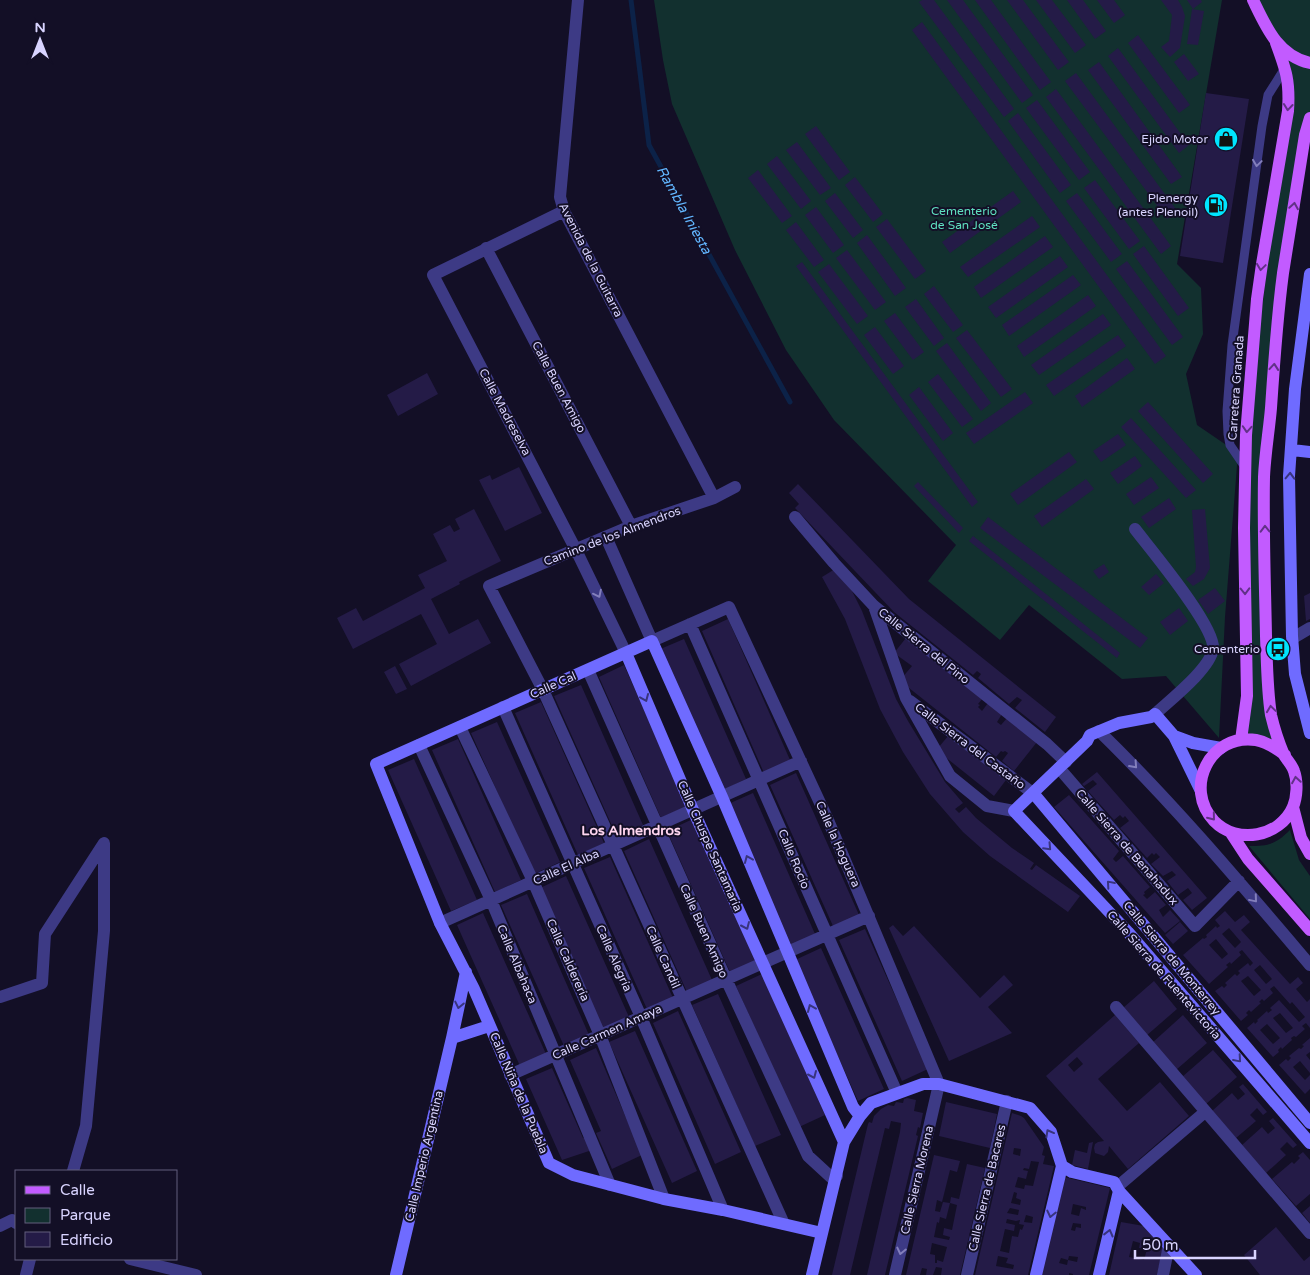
<svg xmlns="http://www.w3.org/2000/svg" width="1310" height="1275" font-family="'Varela Round',sans-serif">
	<rect width="100%" height="100%" fill="#130f26"/>
	<!-- green -->
	<path fill="#12302f" d="M654,0H1222L1177,264L1201,288L1203,334L1186,374L1197,425L1238,453L1225,617L1219,738L1166,676L1122,679L1029,605L1000,640L928,581L956,545L834,420L786,350L735,250L672,104L663,60Z
		M1253,0H1310V118L1305,135L1267,455V669L1285,755L1241,740L1246,435L1290,88Z
		M1290,830L1299,860L1310,876V919L1249,846C1269,846 1276,844 1290,830Z"/>
	<g fill="none" stroke-linecap="round" stroke-linejoin="round">
		<!-- stream -->
		<path stroke="#0c2248" stroke-width="5" d="M631,0L649,145L790,402"/>
	</g>
	<!-- building -->
	<path fill="#241b47" fill-rule="evenodd" d="M922,0H934L1014,109L1004,117L919,2Z
		M947,0H963L1033,95L1022,103Z
		M975,0H991L1051,82L1040,90Z
		M1007,0H1023L1069,62L1058,70Z
		M1036,0H1052L1086,45L1075,53Z
		M1067,0H1083L1106,31L1095,39Z
		M1097,0H1114L1125,15L1114,23Z
		M1161,0H1178L1182,7L1185,16L1180,48L1170,57L1161,47L1169,41L1172,15Z
		M1187,0H1201L1202,2L1193,9Z
		M1192,9L1204,11L1198,45L1187,44Z
		M922,22L1166,356L1155,364L912,30Z
		M1138,35L1190,105L1179,113L1128,43Z
		M1118,48L1189,145L1179,153L1108,56Z
		M1184,54L1199,74L1188,81L1174,62Z
		M1099,62L1182,177L1171,184L1088,70Z
		M1076,73L1178,212L1167,219L1065,81Z
		M1056,89L1171,246L1161,254L1046,97Z
		M1206,93L1249,99L1223,263L1180,256Z
		M1037,100L1090,172L1079,180L1026,108Z
		M1018,113L1071,185L1060,193L1008,121Z
		M816,126L850,172L839,180L805,134Z
		M797,142L831,188L820,195L786,150Z
		M777,156L811,201L801,209L767,164Z
		M758,170L792,216L782,223L748,178Z
		M855,177L883,214L873,222L845,185Z
		M1095,180L1140,241L1129,249L1084,188Z
		M1013,191L1021,202L950,253L942,242Z
		M835,193L863,230L853,238L825,201Z
		M1077,193L1122,254L1111,262L1066,201Z
		M816,207L844,245L833,253L805,215Z
		M1032,216L1040,227L968,277L960,267Z
		M887,219L926,271L915,279L876,227Z
		M796,222L824,260L814,267L786,230Z
		M867,235L906,288L895,296L857,243Z
		M1045,236L1053,247L981,298L974,287Z
		M1144,246L1189,308L1178,316L1133,254Z
		M847,250L886,302L875,310L836,258Z
		M1060,256L1068,267L996,318L988,307Z
		M1127,261L1183,337L1172,345L1116,269Z
		M802,262L978,502L972,507L796,266Z
		M829,264L868,316L857,324L818,272Z
		M1073,275L1081,285L1009,336L1002,325Z
		M934,286L963,325L953,332L924,294Z
		M1088,295L1096,306L1024,357L1017,346Z
		M916,299L944,338L934,346L905,307Z
		M895,313L924,352L913,360L884,321Z
		M1103,314L1111,325L1039,375L1031,365Z
		M875,327L904,366L893,374L864,335Z
		M967,330L1012,389L1001,397L956,338Z
		M1118,335L1126,346L1054,396L1046,385Z
		M947,343L991,403L981,411L936,351Z
		M1127,358L1135,369L1082,407L1075,396Z
		M427,373L438,394L398,416L387,395Z
		M938,374L973,419L962,427L928,382Z
		M919,387L953,433L943,441L909,395Z
		M1025,392L1033,403L974,444L966,433Z
		M1148,402L1213,474L1203,483L1138,411Z
		M1131,418L1196,490L1186,498L1121,427Z
		M1118,434L1126,445L1101,462L1093,451Z
		M1069,452L1077,462L1018,505L1010,494Z
		M1135,456L1142,466L1118,484L1110,473Z
		M519,467L542,513L505,531L479,480L490,475L492,480Z
		M1151,477L1159,488L1134,505L1126,494Z
		M1086,479L1094,489L1042,527L1034,516Z
		M918,482L963,528L959,533L914,486Z
		M798,484L909,599L1056,717L1045,732L1015,708L1022,700L1017,697L1009,704L978,678L981,674L977,671L973,675L894,612L795,508L799,504L789,493Z
		M1169,498L1176,509L1149,528L1141,517Z
		M474,509L501,561L459,582L460,584L431,599L449,634L478,619L491,643L411,686L399,664L437,644L421,614L353,649L337,618L356,608L363,621L425,588L418,575L447,561L433,534L450,525L454,532L460,529L455,519Z
		M1205,509L1210,568L1204,579L1193,586L1186,579L1195,572L1196,567L1192,510Z
		M988,517L1148,638L1140,648L980,528Z
		M973,536L1120,653L1117,658L969,541Z
		M1104,564L1109,572L1099,579L1093,571Z
		M835,569L851,589L862,611L896,699L908,721L945,782L963,803L955,809L959,813L966,807L976,818L1012,848L1034,863L1030,869L1032,870L1036,865L1080,896L1068,912L990,856L963,832L930,794L903,752L880,709L845,619L822,577Z
		M1156,574L1164,583L1149,595L1141,587Z
		M1215,588L1225,601L1208,614L1198,600Z
		M1310,593V619L1306,621L1304,596Z
		M1179,608L1188,621L1170,635L1160,622Z
		M728,619L790,760L764,773L702,631Z
		M906,638L983,698L978,704L980,705L978,707L982,711L988,703L1002,714L997,722L1001,725L1007,718L1037,742L1014,771L1002,761L1008,753L1005,751L1003,752L1001,751L996,757L904,684L901,679L912,666L894,653Z
		M684,639L746,779L721,791L658,650Z
		M624,665L687,806L661,818L599,677Z
		M395,666L407,689L396,694L384,672Z
		M581,685L643,825L617,837L554,696Z
		M541,702L604,843L578,855L515,713Z
		M497,722L560,862L534,874L471,733Z
		M949,735L1006,780L994,796L939,752L938,748Z
		M458,739L521,880L495,892L432,750Z
		M414,759L477,900L451,911L388,770Z
		M1097,772L1207,898L1192,910L1183,900L1192,893L1188,888L1178,895L1167,881L1176,875L1172,871L1163,876L1151,864L1160,857L1156,853L1154,855L1152,853L1147,858L1120,828L1129,821L1125,816L1123,818L1120,815L1114,820L1088,791L1097,784L1093,780L1084,786L1082,784Z
		M796,773L859,915L833,926L770,785Z
		M753,793L815,934L789,946L726,805Z
		M1069,795L1119,851L1113,859L1116,862L1123,856L1150,887L1144,892L1145,894L1143,895L1147,899L1155,892L1166,905L1159,910L1163,917L1170,910L1180,921L1165,933L1054,807Z
		M693,819L756,961L730,972L667,831Z
		M649,839L712,980L687,992L624,851Z
		M610,857L673,998L647,1009L584,868Z
		M566,876L629,1017L603,1029L540,888Z
		M527,894L589,1035L564,1046L501,905Z
		M1225,911L1235,922L1244,915L1250,922L1241,930L1290,984L1298,977L1303,983L1296,989L1307,1002L1310,999V1028L1306,1023L1302,1026L1305,1029L1296,1037L1294,1036L1291,1038L1292,1040L1282,1049L1281,1047L1278,1050L1279,1052L1273,1057L1247,1028L1254,1022L1255,1024L1258,1021L1257,1020L1267,1011L1268,1013L1272,1010L1270,1008L1279,1000L1299,1022L1305,1017L1292,1002L1290,1004L1274,986L1270,989L1273,993L1264,1001L1262,999L1259,1002L1261,1003L1251,1012L1249,1010L1246,1013L1248,1015L1241,1021L1215,991L1222,986L1224,988L1227,985L1225,983L1235,974L1237,976L1240,973L1238,971L1248,963L1250,966L1253,963L1242,950L1239,952L1241,955L1231,964L1230,962L1226,965L1228,967L1209,984L1183,955L1203,938L1204,939L1207,937L1206,935L1216,926L1217,928L1220,926L1215,920ZM1229,928L1241,942L1235,948L1222,934ZM1216,939L1228,954L1222,959L1209,945ZM1260,965L1272,979L1266,984L1254,970ZM1248,976L1261,990L1254,996L1241,981ZM1280,1013L1293,1028L1286,1033L1273,1018ZM1267,1024L1280,1038L1273,1044L1260,1030Z
		M483,913L546,1054L520,1066L457,925Z
		M1180,922L1188,931L1173,944L1165,935Z
		M893,925L903,936L914,926L980,998L1004,975L1013,985L988,1007L1012,1033L949,1061L889,928Z
		M865,929L928,1069L902,1081L839,940Z
		M821,948L884,1089L858,1101L795,960Z
		M762,974L825,1115L799,1127L736,986Z
		M1154,981L1177,1009L1146,1036L1123,1008Z
		M718,994L781,1135L755,1146L692,1005Z
		M678,1011L741,1152L715,1164L653,1023Z
		M1115,1015L1139,1043L1098,1079L1127,1111L1160,1082L1189,1116L1128,1169L1109,1146L1108,1152L1104,1156L1095,1153L1094,1148L1095,1144L1098,1142L1104,1141L1046,1076ZM1077,1057L1083,1064L1074,1072L1068,1065Z
		M1183,1015L1207,1043L1176,1070L1152,1043Z
		M635,1031L697,1171L672,1183L609,1042Z
		M1310,1038V1052L1306,1055L1310,1060V1073L1300,1061L1293,1067L1305,1080L1310,1075V1089L1305,1094L1279,1065L1286,1059L1288,1061L1291,1058L1289,1056L1299,1048L1301,1049L1304,1046L1302,1045Z
		M596,1048L642,1155L612,1169L596,1133L601,1131L570,1060Z
		M1213,1050L1237,1077L1206,1104L1182,1077Z
		M552,1068L583,1138L587,1137L592,1150L562,1160L526,1079Z
		M1243,1084L1267,1112L1263,1115L1257,1108L1250,1115L1256,1121L1236,1138L1212,1111L1232,1093L1238,1100L1245,1094L1239,1087Z
		M907,1098L916,1100L914,1111L923,1113L920,1128L918,1127L916,1135L918,1136L885,1275H867L900,1132L901,1123L891,1121L889,1129L885,1128L850,1275H832L868,1124L869,1122L872,1123L874,1116L881,1109L888,1105L894,1106L896,1102L903,1103L904,1099Z
		M946,1102L997,1114L990,1148L939,1136Z
		M1012,1113L1021,1116L1024,1118L1044,1147L1042,1155L1045,1156L1043,1164L1054,1166L1028,1275H975ZM1014,1148L1021,1149L1020,1156L1013,1154ZM1031,1161L1039,1162L1033,1186L1025,1185L1024,1189L1015,1187L1018,1177L1026,1179L1028,1171L1023,1170L1024,1168L1029,1169ZM1014,1192L1017,1193L1016,1198L1021,1200L1020,1205L1011,1203ZM1010,1208L1019,1210L1018,1215L1007,1213ZM1026,1215L1033,1217L1032,1223L1024,1222ZM1007,1219L1016,1221L1020,1220L1019,1224L1024,1225L1022,1230L1020,1229L1018,1237L1012,1236L1009,1253L1000,1251L1005,1229L1014,1231L1015,1225L1006,1223ZM998,1256L1008,1258L1006,1263L1014,1265L1013,1269L996,1266Z
		M1273,1118L1297,1145L1293,1148L1287,1142L1280,1149L1286,1155L1266,1173L1242,1145L1262,1127L1268,1134L1275,1128L1269,1121Z
		M1093,1142L1088,1169L1072,1165L1075,1150L1087,1153L1089,1143Z
		M1303,1152L1310,1160V1194L1296,1206L1272,1179L1292,1162L1294,1164L1300,1158L1298,1156Z
		M934,1155L960,1161L957,1172L950,1170L942,1202L937,1200L935,1211L940,1212L943,1202L950,1203L946,1219L940,1217L939,1223L937,1222L934,1237L949,1240L950,1237L943,1235L944,1228L952,1230L957,1205L950,1203L951,1197L959,1199L967,1164L985,1168L960,1275H941L942,1268L936,1267L933,1275H926L927,1269L922,1268L920,1275H906ZM932,1243L947,1247L943,1262L937,1260V1263H935V1255L930,1254Z
		M1064,1177L1110,1188L1089,1275H1073V1274L1069,1273V1275H1041ZM1073,1204L1086,1207V1210L1081,1208L1079,1216L1071,1214ZM1073,1223L1081,1224V1228L1076,1227L1075,1231L1071,1230ZM1069,1256L1078,1257L1077,1262L1068,1260L1067,1265L1059,1263L1061,1258L1068,1260Z
		M1310,1206V1223L1302,1213Z
		M1121,1222L1144,1226L1163,1247L1157,1275H1109ZM1133,1241L1140,1243L1139,1248L1147,1249L1144,1260L1129,1257Z
		M1276,1227L1304,1261L1310,1256V1275H1260L1244,1255Z"/>
	<g fill="none" stroke-linecap="round" stroke-linejoin="round">
		<!-- lane -->
		<path stroke="#3d3a85" stroke-width="9" d="M1245,467L1230,445L1228,434L1227,411L1232,345L1262,126L1268,95L1285,68"/>
		<!-- street -->
		<path stroke="#3d3a85" stroke-width="12" d="M578,0L560,197L564,211L714,498
			M564,211L433,275L576,550L626,653
			M486,248L631,526
			M735,487L714,498L631,526L489,586L543,690L784,1224
			M795,517L834,563L874,606L1047,744L1066,762
			M1135,529C1151,550 1216,627 1213,649C1210,669 1170,700 1155,714
			M606,537L652,641L729,607L828,820L939,1084L895,1275
			M874,606L906,698L950,776L987,806L1014,811
			M690,624C760,780 827,937 897,1093
			M1293,638L1310,628
			M588,670L726,979L808,1156L833,1179L837,1176
			M910,701L1034,794
			M503,707L641,1017L723,1210
			M460,727L533,881L600,1035L664,1199
			M1099,731C1174,804 1242,885 1310,965
			M419,745L491,900L610,1185
			M1059,768L1195,926L1239,881
			M440,923L801,761
			M0,997L42,983L45,934L104,843V931L86,1126L73,1171
			M1116,1007L1310,1233
			M510,1075L869,916
			M1117,1187L1205,1112
			M0,1226L12,1220L16,1223
			M130,1259L196,1275
			M26,1275L30,1259
			M967,1275L1007,1101
			M1163,1275L1169,1245"/>
		<!-- secondary -->
		<path stroke="#6f6bff" stroke-width="12" d="M1310,274L1295,389L1289,476L1292,636L1295,674L1310,733
			M1292,450L1310,452
			M626,653L693,810L844,1142
			M1174,736L1155,714L1151,717L1119,723L1090,735L1087,741L1014,811L1128,932L1310,1143
			M1200,789L1174,736L1193,743L1221,748
			M1034,794L1310,1123
			M452,1038L489,1026
			M822,1233L723,1210L664,1199L573,1175L549,1163L474,989L440,923L376,764L652,641L722,797L853,1107L860,1116
			M396,1275L452,1038L466,972
			M812,1275L844,1142L860,1116L871,1103L923,1084H939L1030,1108L1051,1132L1062,1166L1072,1172L1114,1182L1119,1191L1196,1275
			M1036,1275L1062,1166
			M1099,1275L1119,1191"/>
		<!-- primary -->
		<path stroke="#c25bff" stroke-width="12" d="M1253,0C1266,27 1278,56 1310,63
			M1241,740L1247,696L1244,528L1246,435L1257,299L1262,264L1288,111C1290,81 1286,70 1276,43
			M1285,755C1276,748 1267,742 1256,740C1210,733 1183,788 1214,821C1237,845 1280,837 1293,807C1297,797 1298,782 1294,771C1292,765 1287,760 1284,755C1279,743 1274,728 1271,715C1267,689 1267,662 1266,636C1265,583 1263,530 1264,477C1265,454 1269,431 1271,408C1274,363 1277,318 1283,273C1290,227 1298,181 1305,135L1310,118
			M1293,807L1301,838L1310,854
			M1231,833L1248,859L1310,930"/>
	</g>
	<!-- one-way arrows -->
	<defs><path id="oneway-chevron" d="M-2-3.5L2.5 0L-2 3.5" fill="none" stroke-width="1.6" stroke-linecap="round" stroke-linejoin="round" transform="scale(1.25)"/></defs>
	<g stroke="#623188">
		<use href="#oneway-chevron" transform="translate(1288 107) rotate(96)"/>
		<use href="#oneway-chevron" transform="translate(1294 206) rotate(-81)"/>
		<use href="#oneway-chevron" transform="translate(1261 267) rotate(98)"/>
		<use href="#oneway-chevron" transform="translate(1274 367) rotate(-85)"/>
		<use href="#oneway-chevron" transform="translate(1247 429) rotate(94)"/>
		<use href="#oneway-chevron" transform="translate(1265 529) rotate(-91)"/>
		<use href="#oneway-chevron" transform="translate(1245 591) rotate(89)"/>
		<use href="#oneway-chevron" transform="translate(1271 709) rotate(-98)"/>
		<use href="#oneway-chevron" transform="translate(1296 780) rotate(-99)"/>
		<use href="#oneway-chevron" transform="translate(1212 817) rotate(51)"/>
	</g>
	<g stroke="#837fbc">
		<use href="#oneway-chevron" transform="translate(1257 163) rotate(98)"/>
		<use href="#oneway-chevron" transform="translate(598 594) rotate(64)"/>
		<use href="#oneway-chevron" transform="translate(1134 765) rotate(48)"/>
		<use href="#oneway-chevron" transform="translate(1254 899) rotate(50)"/>
		<use href="#oneway-chevron" transform="translate(901 1251) rotate(103)"/>
	</g>
	<g stroke="#38347d">
		<use href="#oneway-chevron" transform="translate(1290 476) rotate(-88)"/>
		<use href="#oneway-chevron" transform="translate(645 698) rotate(67)"/>
		<use href="#oneway-chevron" transform="translate(1048 847) rotate(47)"/>
		<use href="#oneway-chevron" transform="translate(748 859) rotate(-113)"/>
		<use href="#oneway-chevron" transform="translate(1110 884) rotate(-131)"/>
		<use href="#oneway-chevron" transform="translate(746 926) rotate(66)"/>
		<use href="#oneway-chevron" transform="translate(459 1005) rotate(102)"/>
		<use href="#oneway-chevron" transform="translate(811 1008) rotate(-113)"/>
		<use href="#oneway-chevron" transform="translate(1238 1059) rotate(49)"/>
		<use href="#oneway-chevron" transform="translate(813 1075) rotate(66)"/>
		<use href="#oneway-chevron" transform="translate(1049 1133) rotate(-119)"/>
		<use href="#oneway-chevron" transform="translate(1051 1214) rotate(103)"/>
		<use href="#oneway-chevron" transform="translate(1109 1233) rotate(-76)"/>
	</g>
	<!-- icons -->
	<defs>
		<g id="shop-disc" transform="scale(1.25)"><circle r="9.5" fill="#00e5ff" stroke="#130f26"/><path d="M-5-2.5h2.3a2.7 3.5 0 0 1 5.4 0H5L5.5 6h-11ZM-1.5-2.5h3a1.5 2.3 0 0 0-3 0Z" fill="#111"/></g>
		<g id="fuel-disc" transform="scale(1.25)"><circle r="9.5" fill="#00e5ff" stroke="#130f26"/><path d="M-5.5-6h7V0h2V4h1.3V-2.5L3-4.5l.8-.8L6-3V5H2.5V1h-1V6h-7ZM-4.2-4.7v3.2H.2V-4.7Z" fill="#111"/></g>
		<g id="bus-disc" transform="scale(1.25)"><circle r="9.5" fill="#00e5ff" stroke="#130f26"/><path d="M-5-6H5V4H4V6H2V4H-2V6H-4V4H-5ZM-3.5-4V0h7V-4ZM-3.5 1.2v1.5H-2V1.2ZM2 1.2v1.5H3.5V1.2Z" fill="#111"/></g>
	</defs>
	<g fill-rule="evenodd">
		<use href="#shop-disc" x="1226" y="139"/>
		<use href="#fuel-disc" x="1216" y="205"/>
		<use href="#bus-disc" x="1278" y="649"/>
	</g>
	<g text-anchor="middle" dominant-baseline="central" stroke-width="4" stroke-linejoin="round" paint-order="stroke">
		<!-- poi labels -->
		<g font-size="12" fill="#d9d4ff" stroke="#130f26" text-anchor="end">
			<text x="1208" y="139">Ejido Motor</text>
			<text x="1198" y="198">Plenergy<tspan x="1198" dy="14">(antes Plenoil)</tspan></text>
			<text x="1260" y="649">Cementerio</text>
		</g>
		<!-- park labels -->
		<g font-size="12" fill="#5fe0c0" stroke="#130f26">
			<text x="964" y="211">Cementerio<tspan x="964" dy="14">de San José</tspan></text>
		</g>
		<!-- street labels -->
		<g font-size="12" fill="#d9d4ff" stroke="#130f26">
			<text transform="translate(591 260) rotate(63)">Avenida de la Guitarra</text>
			<text transform="translate(559 387) rotate(62)">Calle Buen Amigo</text>
			<text transform="translate(1236 388) rotate(-86)">Carretera Granada</text>
			<text transform="translate(505 412) rotate(62)">Calle Madreselva</text>
			<text transform="translate(612 536) rotate(-21)">Camino de los Almendros</text>
			<text transform="translate(924 646) rotate(39)">Calle Sierra del Pino</text>
			<text transform="translate(553 685) rotate(-24)">Calle Cal</text>
			<text transform="translate(970 746) rotate(37)">Calle Sierra del Castaño</text>
			<text transform="translate(838 844) rotate(66)">Calle la Hoguera</text>
			<text transform="translate(710 846) rotate(66)">Calle Chuspe Santamaría</text>
			<text transform="translate(1127 847) rotate(49)">Calle Sierra de Benahadux</text>
			<text transform="translate(794 859) rotate(67)">Calle Rocío</text>
			<text transform="translate(566 867) rotate(-24)">Calle El Alba</text>
			<text transform="translate(704 931) rotate(66)">Calle Buen Amigo</text>
			<text transform="translate(663 957) rotate(66)">Calle Candil</text>
			<text transform="translate(614 958) rotate(66)">Calle Alegría</text>
			<text transform="translate(1172 958) rotate(50)">Calle Sierra de Monterrey</text>
			<text transform="translate(568 960) rotate(66)">Calle Calderería</text>
			<text transform="translate(517 964) rotate(67)">Calle Albahaca</text>
			<text transform="translate(1164 975) rotate(49)">Calle Sierra de Fuentevictoria</text>
			<text transform="translate(607 1032) rotate(-24)">Calle Carmen Amaya</text>
			<text transform="translate(519 1093) rotate(67)">Calle Niña de la Puebla</text>
			<text transform="translate(424 1156) rotate(-77)">Calle Imperio Argentina</text>
			<text transform="translate(917 1180) rotate(-77)">Calle Sierra Morena</text>
			<text transform="translate(987 1188) rotate(-77)">Calle Sierra de Bacares</text>
		</g>
		<!-- water labels -->
		<g font-size="14" font-style="italic" fill="#62b6ff" stroke="#130f26">
			<text transform="translate(684 210) rotate(61)">Rambla Iniesta</text>
		</g>
		<!-- neighbourhood labels -->
		<g font-size="14" font-weight="bold" fill="#ffd6f0" stroke="#130f26">
			<text x="631" y="830">Los Almendros</text>
		</g>
	</g>
	<!-- legend -->
	<rect x="15" y="1170" width="162" height="90" fill="#130f26" stroke="#625e7d"/>
	<rect x="25" y="1186" width="25" height="8" fill="#c25bff" stroke="#625e7d"/>
	<text x="60" y="1195" font-size="15" fill="#d9d4ff">Calle</text>
	<rect x="25" y="1208" width="25" height="15" fill="#12302f" stroke="#625e7d"/>
	<text x="60" y="1220" font-size="15" fill="#d9d4ff">Parque</text>
	<rect x="25" y="1232" width="25" height="15" fill="#241b47" stroke="#625e7d"/>
	<text x="60" y="1245" font-size="15" fill="#d9d4ff">Edificio</text>
	<!-- north arrow -->
	<g transform="translate(40 40)" stroke="#130f26" stroke-width="4" paint-order="stroke">
	<path d="M0-4L9 19L0 12L-9 19Z" fill="#d9d4ff"/>
	<text y="-8" font-size="14" font-weight="bold" text-anchor="middle" fill="#d9d4ff">N</text>
	</g>
	<!-- scale -->
	<path d="M1135 1250v8h120v-8" fill="none" stroke="#d9d4ff" stroke-width="2.5"/>
	<text x="1142" y="1250" font-size="15" fill="#d9d4ff" stroke="#130f26" stroke-width="4" paint-order="stroke">50 m</text>
</svg>
